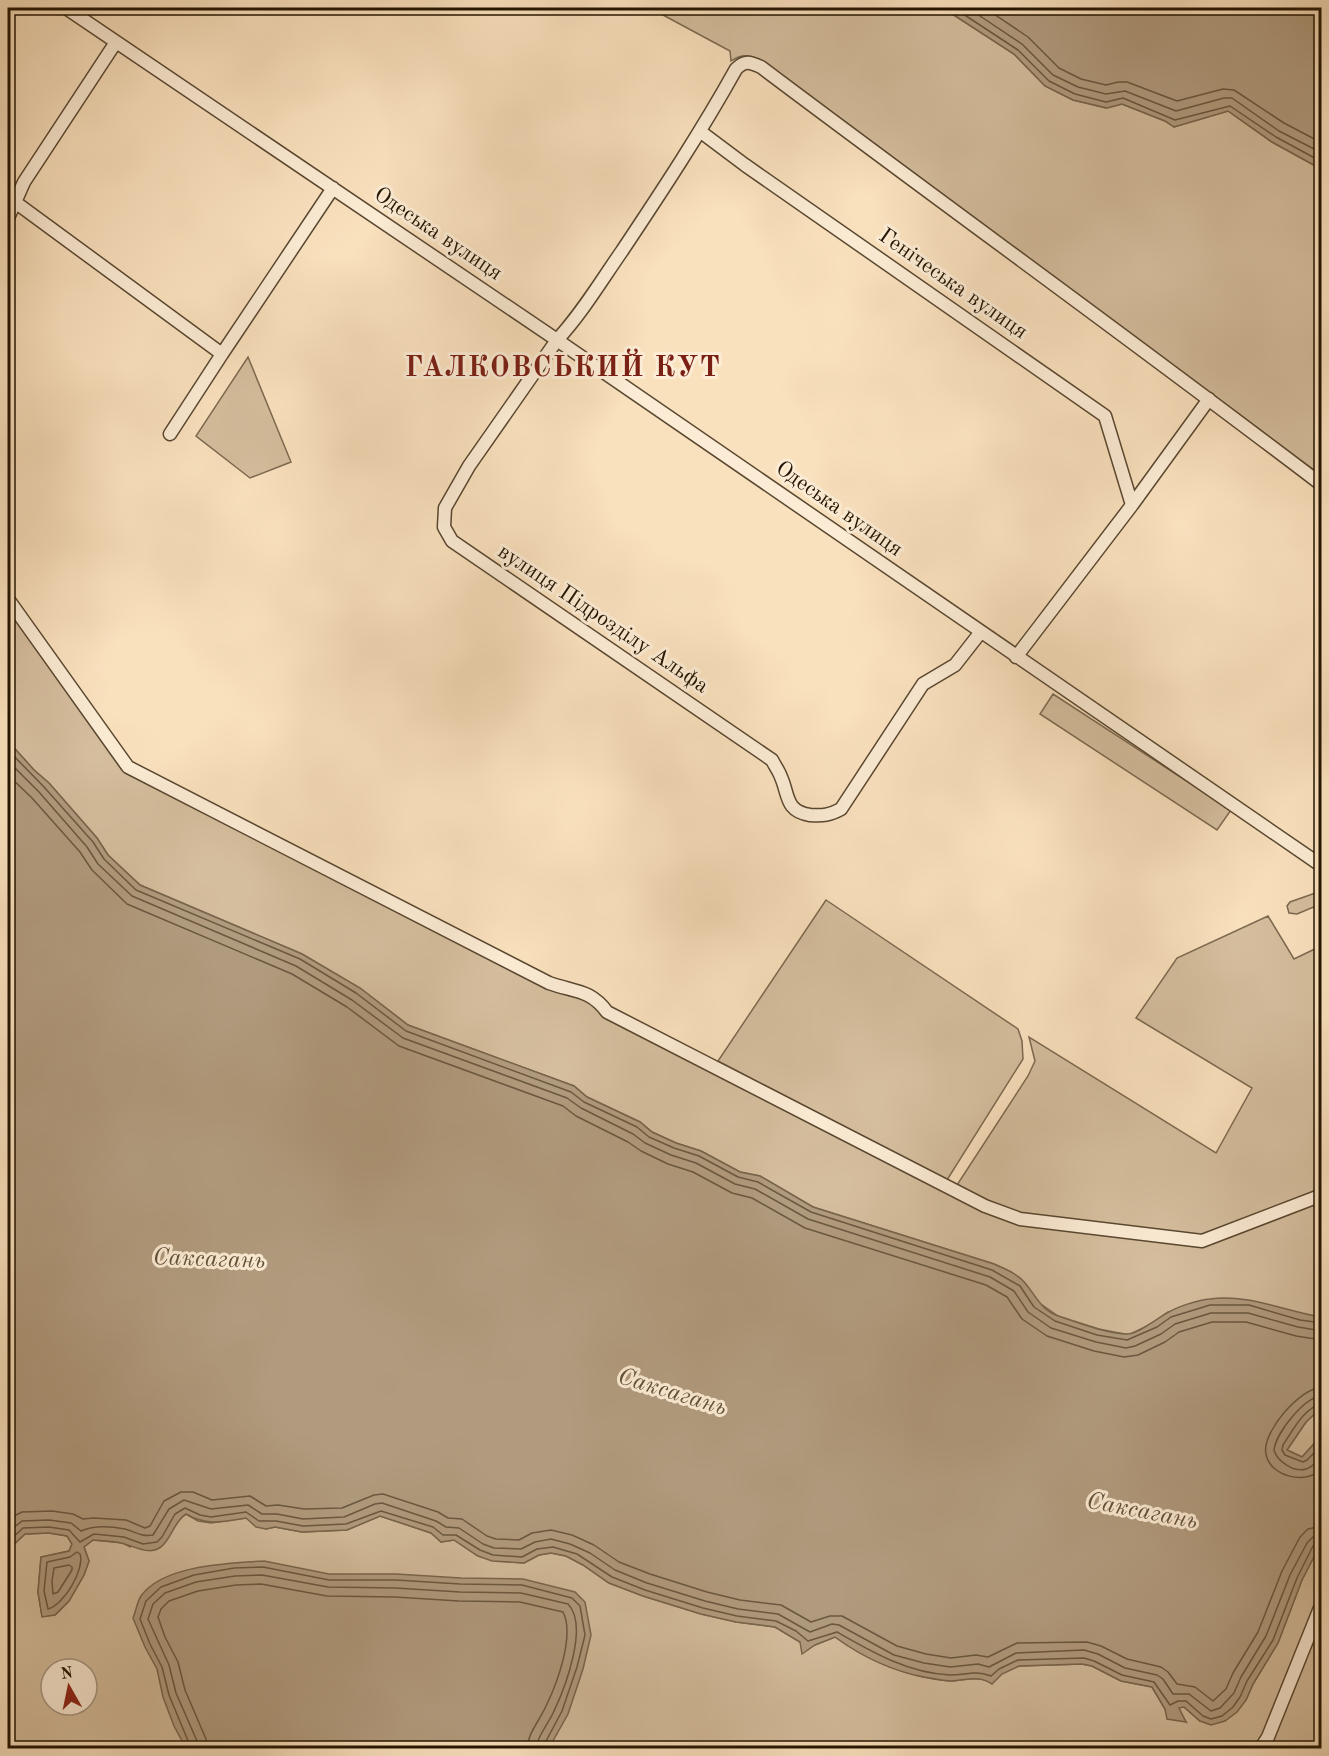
<svg xmlns="http://www.w3.org/2000/svg" width="1329" height="1756" font-family="'Old Standard TT',serif">
	<rect width="100%" height="100%" fill="#fae1be"/>
	<filter id="stains"><feTurbulence type="fractalNoise" baseFrequency=".00333" numOctaves="4"/><feColorMatrix values="0 0 0 0 .2 0 0 0 0 .09 0 0 0 0 .02 0 0 0 .5 -.17"/></filter>
	<radialGradient id="worn" r=".72"><stop offset=".6" stop-color="#630" stop-opacity="0"/><stop offset="1" stop-color="#630" stop-opacity=".3"/></radialGradient>
	<!-- green -->
	<path fill="#d5be9e" stroke="#7c6950" stroke-width="1.5" fill-rule="evenodd" d="M650,8H943L1014,54L1045,86L1073,100L1106,108L1122,104L1165,121L1174,127L1228,111L1272,142L1321,169V475C1136,336 948,200 763,61C750,55 743,53 731,61L730,51Z
		M248,357L291,462L250,478L196,436Z
		M8,609L122,770L547,988L570,996L584,997L983,1211L1202,1247L1321,1201V1317L1301,1314L1168,1312L1155,1322L1129,1335L1099,1329L1058,1316L1038,1302L1024,1282L1011,1272L994,1264L813,1207L760,1176L740,1172L701,1151L676,1143L652,1132L640,1122L587,1097L574,1086L408,1025L360,988L302,954L140,885L108,855L97,838L49,783L34,770L8,741Z
		M1053,694L1231,810L1217,830L1040,714Z
		M1321,891V904L1297,914L1289,913L1287,906L1290,902Z
		M826,900L1018,1029L1022,1041L1023,1059L947,1180L718,1061Z
		M1268,916L1294,959L1321,946V1189L1202,1236L1021,1214L987,1201L957,1185L1028,1076L1035,1061L1029,1037L1216,1153L1252,1088L1136,1018L1177,958Z
		M1321,1408V1436L1302,1457L1287,1450L1306,1422Z
		M186,1514L198,1521L211,1523L246,1518L266,1529L275,1527L302,1532L347,1530L380,1516L431,1533L441,1542L454,1540L478,1556L511,1562L524,1563L539,1555L551,1553L566,1556L583,1565L609,1583L643,1596L701,1614L736,1622L775,1627L800,1642L815,1645L835,1637C868,1661 909,1678 949,1681C962,1681 973,1676 986,1680L1019,1666L1082,1664L1092,1666L1121,1681L1152,1687L1165,1709L1186,1722L1178,1707H1184L1200,1721L1246,1700L1253,1684L1278,1643L1302,1580L1321,1543V1748H8V1550L25,1534L49,1533L67,1536L72,1544L69,1551L41,1557L38,1592L42,1616L55,1615L69,1601L84,1575L89,1561L84,1547L93,1540L123,1543L130,1547ZM51,1669H87V1705H51Z"/>
	<!-- water -->
	<path fill="#b19b7e" stroke="#78654c" stroke-width="1.5" d="M943,8H1321V169L1272,142L1228,111L1174,127L1165,121L1122,104L1107,108L1073,100L1045,86L1014,54Z
		M8,741L34,770L49,783L97,838L108,855L140,885L302,954L360,988L408,1025L574,1086L587,1097L640,1122L652,1132L676,1143L701,1151L740,1172L760,1176L813,1207L994,1264C1005,1269 1018,1274 1025,1283C1037,1297 1041,1311 1061,1317C1079,1323 1107,1334 1127,1334C1138,1334 1156,1319 1167,1313C1177,1307 1197,1300 1210,1299C1249,1294 1284,1311 1321,1317V1408L1306,1422L1287,1450L1302,1457L1321,1436V1543L1302,1580L1278,1643L1253,1684L1246,1700L1237,1712L1225,1721L1211,1725L1200,1721L1184,1707L1179,1708L1186,1722L1167,1719L1165,1709L1152,1687L1121,1681L1092,1666L1082,1664L1019,1666L1002,1674L992,1684C978,1675 967,1680 952,1681C943,1681 933,1678 924,1677C893,1671 861,1656 835,1637L815,1645L802,1654L800,1642L775,1627L736,1622L701,1614L643,1596L609,1583L583,1565L566,1556L551,1553L539,1555L524,1563L492,1561L478,1556L454,1540L441,1542L431,1533L380,1516L347,1530L302,1532L275,1527L266,1529L256,1527L246,1518C222,1522 207,1526 186,1514C175,1521 173,1534 164,1544C152,1558 135,1546 121,1543C112,1541 102,1541 93,1540L84,1547L89,1561L84,1575L69,1601L55,1615L42,1617L38,1592L41,1557L69,1551L72,1544L67,1536L49,1533L25,1534L8,1550Z
		M264,1561L329,1574H396L461,1578L523,1579L575,1592L585,1602L591,1635L583,1669L568,1714L549,1748H186L174,1726L163,1697L157,1669L145,1647L133,1618C136,1611 137,1602 141,1596C163,1565 229,1563 264,1561Z"/>
	<g fill="none" stroke-linecap="round" stroke-linejoin="round">
		<!-- shore -->
		<path stroke="#6a5840" stroke-width="1.5" d="M954,8L1018,50L1049,81L1075,94L1106,102L1123,98L1175,120L1230,106L1276,137L1322,162
			M968,8L1022,44L1053,75L1078,87L1106,94L1125,91L1176,111L1224,98H1232L1279,131L1322,153
			M985,8L1028,37L1059,68L1081,79L1106,85L1118,82H1127L1177,101L1223,89L1234,90L1284,123L1322,143
			M8,750L44,787L93,842L104,859L136,890L300,959L356,993L406,1031L571,1092L584,1102L637,1127L649,1137L674,1148L699,1156L738,1177L758,1182L811,1212L992,1270L1020,1286L1034,1307L1055,1321L1097,1335L1127,1340L1157,1327L1171,1317L1210,1305H1249L1300,1320L1322,1323
			M8,761L39,792L87,847L98,864L132,896L296,966L352,1000L403,1038L567,1098L581,1108L633,1134L645,1143L671,1155L696,1163L735,1184L755,1189L808,1219L990,1277L1014,1291L1028,1312L1051,1328L1096,1342L1126,1348L1135,1346L1161,1334L1175,1324L1211,1313H1248L1298,1327L1322,1331
			M8,775L32,798L80,852L92,870L127,904L292,974L347,1007L399,1046L563,1106L576,1116L628,1142L641,1151L668,1164L693,1172L732,1193L752,1198L805,1228L986,1285L1007,1297L1022,1319L1047,1336L1094,1351L1124,1357L1138,1355L1165,1342L1179,1332L1212,1322H1246L1296,1336L1322,1340
			M1322,1387C1300,1388 1261,1433 1266,1454C1270,1477 1306,1485 1322,1469
			M1322,1396C1304,1397 1276,1433 1274,1450C1277,1461 1294,1473 1306,1469C1313,1467 1317,1461 1322,1456
			M1322,1404C1304,1407 1292,1432 1283,1445L1282,1450L1285,1455L1303,1462L1307,1460L1322,1445
			M8,1519L22,1512L52,1511L73,1514L83,1519L94,1518L126,1520L145,1528L150,1526L164,1501L181,1492H193L212,1500L250,1496L266,1506L278,1505L304,1509L342,1508L374,1495L383,1494L438,1512L448,1518L462,1519L487,1536L496,1539L519,1540L532,1533L551,1530L572,1535L594,1545L619,1562L650,1574L707,1592L740,1600L781,1605L811,1622L830,1616H842L897,1646L926,1654L951,1658L976,1655L988,1657L1017,1643L1087,1642L1101,1646L1127,1659L1161,1667L1168,1672L1177,1684L1195,1687L1213,1701L1226,1689L1233,1673L1258,1632L1282,1571L1300,1537L1308,1529L1322,1526
			M8,1532L22,1521L49,1520L71,1523L81,1531C94,1525 110,1526 125,1529C136,1532 141,1537 153,1535L169,1509L184,1500L211,1509L248,1505L262,1514H277L303,1519L344,1517L375,1504L382,1503L436,1521L446,1527L459,1528L483,1544L494,1548L521,1549L535,1542L551,1539L570,1544L590,1553L615,1570L647,1583L705,1601L738,1609L778,1614L810,1632L832,1624L839,1625L894,1655L924,1663L950,1667L978,1664L989,1667L1016,1653L1084,1650L1098,1654L1125,1668L1157,1675L1163,1679L1173,1694H1189L1211,1711L1220,1708L1234,1693L1241,1677L1266,1636L1290,1575L1307,1543L1313,1537L1322,1535
			M8,1542L23,1528L49,1527L69,1530L80,1542L94,1534L124,1537L143,1544L157,1542L162,1537L175,1514L185,1508L200,1515L211,1517L246,1512L259,1521H276L303,1526L346,1524L381,1511L433,1527L443,1535H456L480,1550L493,1555L522,1557L537,1549L553,1547L577,1554L612,1577L645,1590L703,1608L737,1616L776,1621L796,1631L808,1641L837,1632C872,1652 908,1673 950,1675C967,1675 973,1670 991,1676L999,1669L1018,1660L1084,1658L1094,1661L1122,1675L1154,1682L1170,1705L1178,1701H1186L1203,1716L1211,1719L1222,1716L1233,1707L1240,1697L1247,1681L1273,1640L1297,1578L1313,1546L1317,1543L1322,1542
			M77,1552L80,1554C85,1569 64,1605 48,1609L44,1591L47,1562L70,1557Z
			M69,1565L72,1567V1570L58,1592L53,1594L52,1581L54,1568Z
			M191,1748L169,1695L162,1667L150,1644L140,1619L146,1601L161,1587L194,1575L234,1568L263,1567L329,1580H396L460,1584L522,1585L572,1598L580,1606L585,1635L577,1667L562,1711L545,1743L544,1748
			M198,1748L197,1741L176,1693L169,1665L148,1619L153,1604L165,1593L196,1582L235,1576L262,1575L328,1587L395,1588L460,1592L521,1593L568,1604C589,1625 565,1688 554,1711C549,1723 537,1736 536,1748
			M207,1748L206,1739L185,1690L178,1662L165,1637L158,1617L161,1609L169,1601L198,1591L236,1585L261,1584L327,1596L395,1597L459,1601L520,1602L563,1612C575,1635 557,1684 546,1706C540,1720 528,1733 527,1748"/>
		<!-- minor casing -->
		<g stroke="#594730" stroke-width="15">
			<path id="minor" d="M66,8L557,340L1322,866
				M701,132L745,165L1105,416L1132,505
				M15,202L222,354L170,434
				M8,218L24,182L116,42
				M222,354L333,188
				M8,599L128,767L549,983C574,992 590,989 607,1012L985,1206L1020,1219L1202,1241L1322,1195
				M980,633L955,665L923,684L841,809C830,815 823,816 810,815C785,811 789,795 781,777C779,771 775,766 772,760L452,541L444,527L445,508L469,466L557,340C582,313 601,281 622,251C662,191 701,132 736,69C745,60 750,62 761,67C947,207 1136,343 1322,485
				M1016,657L1132,505L1209,399
				M1261,1748L1268,1737L1322,1603"/>
		</g>
		<!-- minor -->
		<use href="#minor" stroke="#fcecd5" stroke-width="12"/>
	</g>
	<g text-anchor="middle" dominant-baseline="central" stroke-width="6" stroke-linejoin="round" paint-order="stroke">
		<!-- street labels -->
		<g font-size="22" fill="#231401" stroke="#fcecd5">
			<text transform="translate(438 234) rotate(34)">Одеська вулиця</text>
			<text transform="translate(953 284) rotate(35)">Генічеська вулиця</text>
			<text transform="translate(839 509) rotate(35)">Одеська вулиця</text>
			<text transform="translate(603 619) rotate(34)">вулиця Підрозділу Альфа</text>
		</g>
		<!-- water labels -->
		<g font-size="24" font-style="italic" fill="#635139" stroke="#fcecd5">
			<text transform="translate(209 1260) rotate(2)">Саксагань</text>
			<text transform="translate(672 1393) rotate(17)">Саксагань</text>
			<text transform="translate(1142 1512) rotate(11)">Саксагань</text>
		</g>
		<!-- district labels -->
		<g font-size="28" font-weight="bold" letter-spacing="1.5" fill="#7a1f14" stroke="#fcecd5">
			<text x="563" y="369">ГАЛКОВСЬКИЙ КУТ</text>
		</g>
	</g>
	<!-- margin -->
	<rect width="1329" height="1756" fill="none" stroke="#fae1be" stroke-width="30"/>
	<rect x="9" y="9" width="1311" height="1738" fill="none" stroke="#231401" stroke-width="3"/>
	<rect x="15" y="15" width="1299" height="1726" fill="none" stroke="#231401" stroke-width="1.5"/>
	<!-- north arrow -->
	<g transform="translate(69 1687) rotate(351)"><circle r="28" fill="#fcecd5" stroke="#a59680" stroke-width="1.5"/>
	<path d="M0-4.5L10 22L0 15L-10 22Z" fill="#8f2418"/>
	<text y="-9" font-size="16" font-weight="bold" text-anchor="middle" fill="#231401">N</text>
	</g>
	<rect width="100%" height="100%" filter="url(#stains)"/>
	<rect width="100%" height="100%" fill="url(#worn)"/>
</svg>
